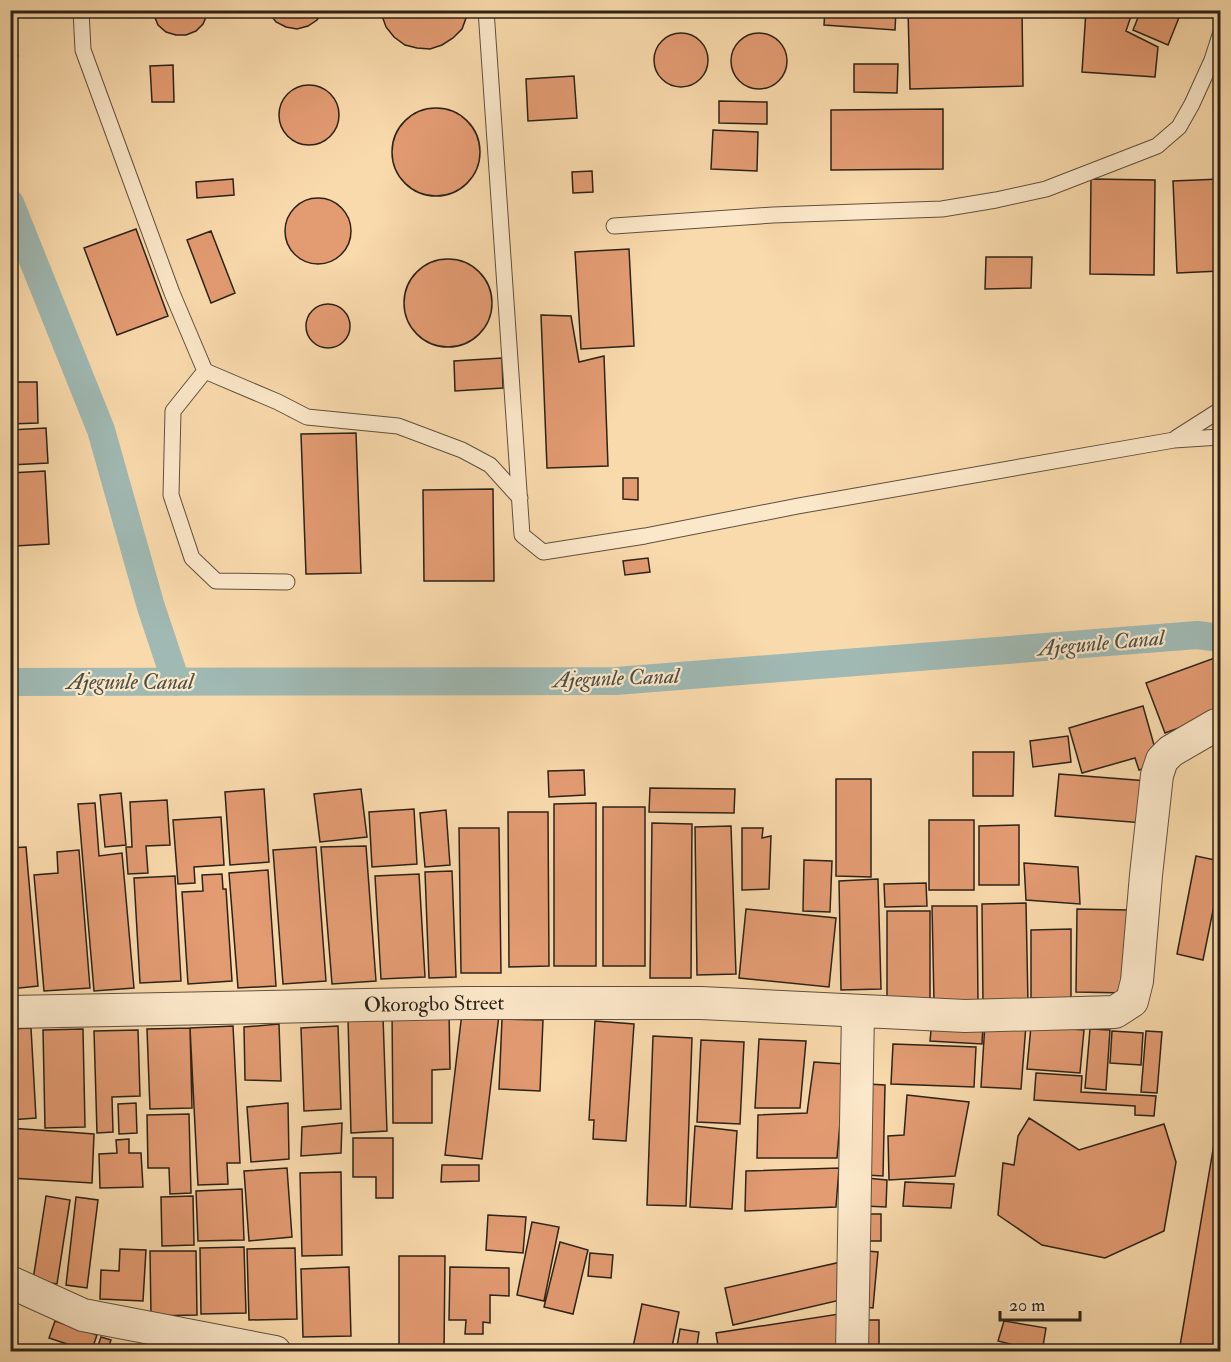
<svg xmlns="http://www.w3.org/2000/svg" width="1231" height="1362" font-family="'IM FELL Double Pica',serif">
	<rect width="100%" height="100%" fill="#f9daac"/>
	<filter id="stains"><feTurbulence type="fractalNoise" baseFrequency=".00333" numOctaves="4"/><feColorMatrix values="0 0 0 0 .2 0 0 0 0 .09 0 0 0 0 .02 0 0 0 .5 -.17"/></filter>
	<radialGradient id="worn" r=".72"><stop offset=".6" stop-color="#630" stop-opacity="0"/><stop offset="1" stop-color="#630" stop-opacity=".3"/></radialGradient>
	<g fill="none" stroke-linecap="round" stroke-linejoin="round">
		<!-- canal -->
		<path stroke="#a0b9b3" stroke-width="28" d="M10,203L101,430L151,607L176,682
			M10,682L616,681L1197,635L1220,638"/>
	</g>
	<!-- building -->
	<path fill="#e39b72" stroke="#2c2218" stroke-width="1.5" d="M152,10H209L203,24L196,31L186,35H176L166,32L158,25Z
		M267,10H324L317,20L308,26L297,29L286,27L276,22Z
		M380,10H469L462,29L453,38L442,45L430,49L417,48L405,45L394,37L386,27Z
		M825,10H896L895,30L824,25Z
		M908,10H1022L1023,86L910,89Z
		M1086,10H1133L1126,31L1158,47L1155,77L1082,72Z
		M1141,10H1182L1168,45L1133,30Z
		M654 60a27 27 0 1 1 54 0a27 27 0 1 1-54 0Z
		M731 61a28 28 0 1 1 56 0a28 28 0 1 1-56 0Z
		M10,48L18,56L10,64Z
		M854,64H898L897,93L854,92Z
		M173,65L174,102H152L150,66Z
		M574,76L577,118L528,121L526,79Z
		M279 115a30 30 0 1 1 60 0a30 30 0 1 1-60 0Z
		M719,101L767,102V124L719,123Z
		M392 152a44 44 0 1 1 88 0a44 44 0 1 1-88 0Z
		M943,109V169L831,170V110Z
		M713,130L758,132L757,171L711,169Z
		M592,171L593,192L573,193L572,172Z
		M233,179L234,195L197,198L196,182Z
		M1091,179L1155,180L1154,275L1090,274Z
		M1220,179V271L1177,273L1173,181Z
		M285 231a33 33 0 1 1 66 0a33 33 0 1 1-66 0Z
		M136,229L168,316L117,335L84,248Z
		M211,231L235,293L211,303L187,240Z
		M629,249L634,346L581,349L575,252Z
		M986,257H1032L1031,288L985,289Z
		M404 303a44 44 0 1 1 88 0a44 44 0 1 1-88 0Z
		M306 326a22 22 0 1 1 44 0a22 22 0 1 1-44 0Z
		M541,315L571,316L579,362L604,356L608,466L547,468Z
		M10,331L15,332L16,372H10Z
		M502,358L503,388L455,391L454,361Z
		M10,382H37L38,423L10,424Z
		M46,428L48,463L10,465V430Z
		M356,433L361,573L306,574L301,434Z
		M45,471L49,544L15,546L10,473Z
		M623,478H638V500L623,499Z
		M493,489L494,581H424L423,490Z
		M648,558L650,572L625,575L623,561Z
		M1220,656V713L1165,733L1146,683Z
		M1143,706L1156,752L1157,765L1139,770L1135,758L1082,773L1069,728Z
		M1068,736L1071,762L1033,767L1030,741Z
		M973,752H1014L1013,796H973Z
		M584,770L585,795L549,797L548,771Z
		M1059,774L1148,781L1144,823L1055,816Z
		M836,779H871V877L836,876Z
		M650,788L735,789L734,813L649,812Z
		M264,789L269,862L230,865L225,792Z
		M361,789L367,837L320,842L314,794Z
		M121,793L126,845L105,847L100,795Z
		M167,800L170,845L146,846L148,873L128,874L126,847H132L130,802Z
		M95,803L99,856L122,853L134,988L94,991L78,804Z
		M596,803V966H554V804Z
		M603,807H645V966H603Z
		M414,809L417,864L372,867L369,812Z
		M446,810L450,865L425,867L420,813Z
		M508,812H548L549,966L509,967Z
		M221,817L224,865L194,867L195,883L178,884L173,820Z
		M929,820H974V890H929Z
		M652,823L692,824L691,978H650Z
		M1019,825V885H979V826Z
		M731,826L736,974L697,975L695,827Z
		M459,828H499L501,973H461Z
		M742,828H763L762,838L771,836L769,889L742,890Z
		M366,846L376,981L332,984L321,847Z
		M26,847L38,986L10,989V848Z
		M316,847L326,981L283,984L273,850Z
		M79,850L90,988L44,991L34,875L58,873L57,852Z
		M1196,856L1220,861V876L1203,960L1177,954Z
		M804,860L832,861L830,912L803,911Z
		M1024,863L1078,867L1080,904L1026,900Z
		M268,870L276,986L238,988L229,873Z
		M452,871L456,977L429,978L425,872Z
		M222,874L223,889H226L232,981L188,984L182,892L203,891L202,875Z
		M419,874L425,977L381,979L375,876Z
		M175,876L181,981L140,983L134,878Z
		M878,879L881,989L841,990L839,881Z
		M926,883L927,906L885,907L884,884Z
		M1026,903L1028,1004L983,1005L982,904Z
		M932,906H977L978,1001L934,1002Z
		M746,909L836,918L829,987L739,978Z
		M1077,909L1128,910L1127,993L1076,992Z
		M887,911H930V1000H887Z
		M1071,929V998H1031V930Z
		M392,1010H449L450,1069L432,1070V1123H393Z
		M462,1013L499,1015L482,1159L445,1155Z
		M383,1017L387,1131L351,1133L348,1018Z
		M502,1019L543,1020L540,1091L499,1089Z
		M932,1020L983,1024L982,1044L930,1041Z
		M595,1021L634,1024L626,1141L593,1139L594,1120H589Z
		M985,1023L1026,1025L1021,1089L981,1087Z
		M279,1024L281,1081L245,1080L244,1027Z
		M233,1026L240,1163H227L228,1184L198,1185L190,1028Z
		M338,1026L341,1109L304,1111L301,1028Z
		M1031,1026L1084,1030L1080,1073L1027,1069Z
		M31,1028L36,1118L10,1120V1029Z
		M190,1028L192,1108L150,1109L147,1029Z
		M83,1029L85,1127L45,1128L43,1030Z
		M1090,1029L1110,1030L1106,1090L1085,1088Z
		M138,1030L140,1096L112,1097L113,1132L97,1133L94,1031Z
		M1112,1031L1143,1033L1141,1065L1110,1063Z
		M1146,1031L1162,1032L1157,1093L1141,1092Z
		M653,1036L692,1038L686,1206L647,1205Z
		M759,1039L806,1041L800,1108H755Z
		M701,1040L744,1042L740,1124L697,1122Z
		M893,1044L976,1047L974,1087L891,1084Z
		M814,1062L845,1064L837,1158H757L758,1115L807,1113Z
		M1036,1073L1082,1076L1081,1092L1156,1096L1154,1116L1135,1115V1106L1034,1100Z
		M868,1084L885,1085L883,1176L865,1175Z
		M907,1095L969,1102L955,1176L889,1180L888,1136L904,1135Z
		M136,1103L137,1133L119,1134L118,1104Z
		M288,1103L289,1159L251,1162L247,1107Z
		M189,1114L191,1193L170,1194L169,1168H148L147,1115Z
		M1029,1118L1079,1150L1164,1124L1176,1162L1164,1231L1105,1258L1042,1245L998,1215L1003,1163L1014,1165L1018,1136Z
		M342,1123L341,1153L301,1156L302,1127Z
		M695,1126L737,1131L732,1209L690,1207Z
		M10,1128L94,1134L92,1183L10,1178Z
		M1216,1132H1220V1352H1179Z
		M353,1138H393V1198H376V1177H353Z
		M129,1139V1153H141L143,1187L100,1188L99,1154L117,1153L116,1140Z
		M442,1165H479V1181L441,1182Z
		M287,1168L292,1237L249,1241L244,1171Z
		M839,1168L836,1207L745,1211L746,1171Z
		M341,1172L342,1255L302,1256L300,1173Z
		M866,1178L887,1180L886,1207L865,1206Z
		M905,1182L954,1184L951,1208L903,1206Z
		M242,1189L244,1240L198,1241L196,1191Z
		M46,1196L70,1200L57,1284L33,1280Z
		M193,1196L194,1245L162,1246L161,1197Z
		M76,1197L98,1200L87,1288L66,1285Z
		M865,1214H881V1241H865Z
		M488,1215L526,1217L523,1253L486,1250Z
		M532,1222L559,1227L544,1301L517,1295Z
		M560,1242L588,1250L573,1314L544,1307Z
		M244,1247L246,1313L201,1314L200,1248Z
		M295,1248L297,1319L249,1320L247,1249Z
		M120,1249L146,1250L143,1301L100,1299L101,1270L119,1271Z
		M150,1251H196L197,1315L151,1316Z
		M867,1251L878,1252L873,1308L863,1307Z
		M590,1253L613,1255L611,1278L588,1276Z
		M399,1256H445L444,1352H399Z
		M841,1262L849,1298L733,1325L725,1288Z
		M349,1267L351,1336L303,1337L301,1269Z
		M450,1267L509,1268V1296L490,1295V1323L483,1322V1334H465L466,1320H449Z
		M642,1304L679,1312L671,1352H632Z
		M839,1314L845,1350L719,1352L716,1333Z
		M859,1320H879V1352H860Z
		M55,1321L97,1335L91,1352L49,1338Z
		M1004,1321L1046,1328L1042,1352L998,1341Z
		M680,1329L699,1332L696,1352H676Z
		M101,1337L111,1340L107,1352H96Z
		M43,1346L60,1352H41Z"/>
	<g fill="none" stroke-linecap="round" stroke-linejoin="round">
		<!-- service casing -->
		<g stroke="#5f503d" stroke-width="17">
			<path id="service" d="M81,10L83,50L172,293L205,371L278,402L307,417L398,426L462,450L490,465L520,498
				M486,10L522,535L543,552L645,536L798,506L1174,440L1220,437
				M614,226L773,215L942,209L996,200L1046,189L1157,146L1179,127L1192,104L1212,60L1220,35
				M205,371L173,411L171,495L192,558L216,581L287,582
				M1176,438L1220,410"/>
		</g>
		<!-- minor casing -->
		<g stroke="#5f503d" stroke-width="34">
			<path id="minor" d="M10,1012L465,1003H701L965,1016L1115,1012L1132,1001L1137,981L1146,875L1157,775L1162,760L1171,751L1216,725
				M10,1282L83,1315L275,1352
				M852,1352L858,1011"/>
		</g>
		<!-- service -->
		<use href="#service" stroke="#fbe7c9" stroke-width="15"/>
		<!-- minor -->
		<use href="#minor" stroke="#fbe7c9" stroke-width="32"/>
	</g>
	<g text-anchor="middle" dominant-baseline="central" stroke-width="4.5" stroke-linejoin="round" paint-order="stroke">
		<!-- street labels -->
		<g font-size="21" fill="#2c2218" stroke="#fbe7c9">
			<text transform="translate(434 1004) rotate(-1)">Okorogbo Street</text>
		</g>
		<!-- water labels -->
		<g font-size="22" font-style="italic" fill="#4f4f46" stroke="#fbe7c9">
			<text transform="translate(1101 643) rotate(-5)">Ajegunle Canal</text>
			<text transform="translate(616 678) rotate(-2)">Ajegunle Canal</text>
			<text x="130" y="682">Ajegunle Canal</text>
		</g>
	</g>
	<!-- margin -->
	<rect width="1231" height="1362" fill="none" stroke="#f9daac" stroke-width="36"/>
	<rect x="12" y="12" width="1207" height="1338" fill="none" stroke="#2c2218" stroke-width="3"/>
	<rect x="18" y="18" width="1195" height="1326" fill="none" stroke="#2c2218" stroke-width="1.5"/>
	<!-- scale -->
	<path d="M1000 1311v9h80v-9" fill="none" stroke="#2c2218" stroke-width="3"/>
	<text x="1009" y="1311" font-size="18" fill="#2c2218" stroke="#fbe7c9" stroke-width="4.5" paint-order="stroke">20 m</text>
	<rect width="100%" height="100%" filter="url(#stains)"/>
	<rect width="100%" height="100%" fill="url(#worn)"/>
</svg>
